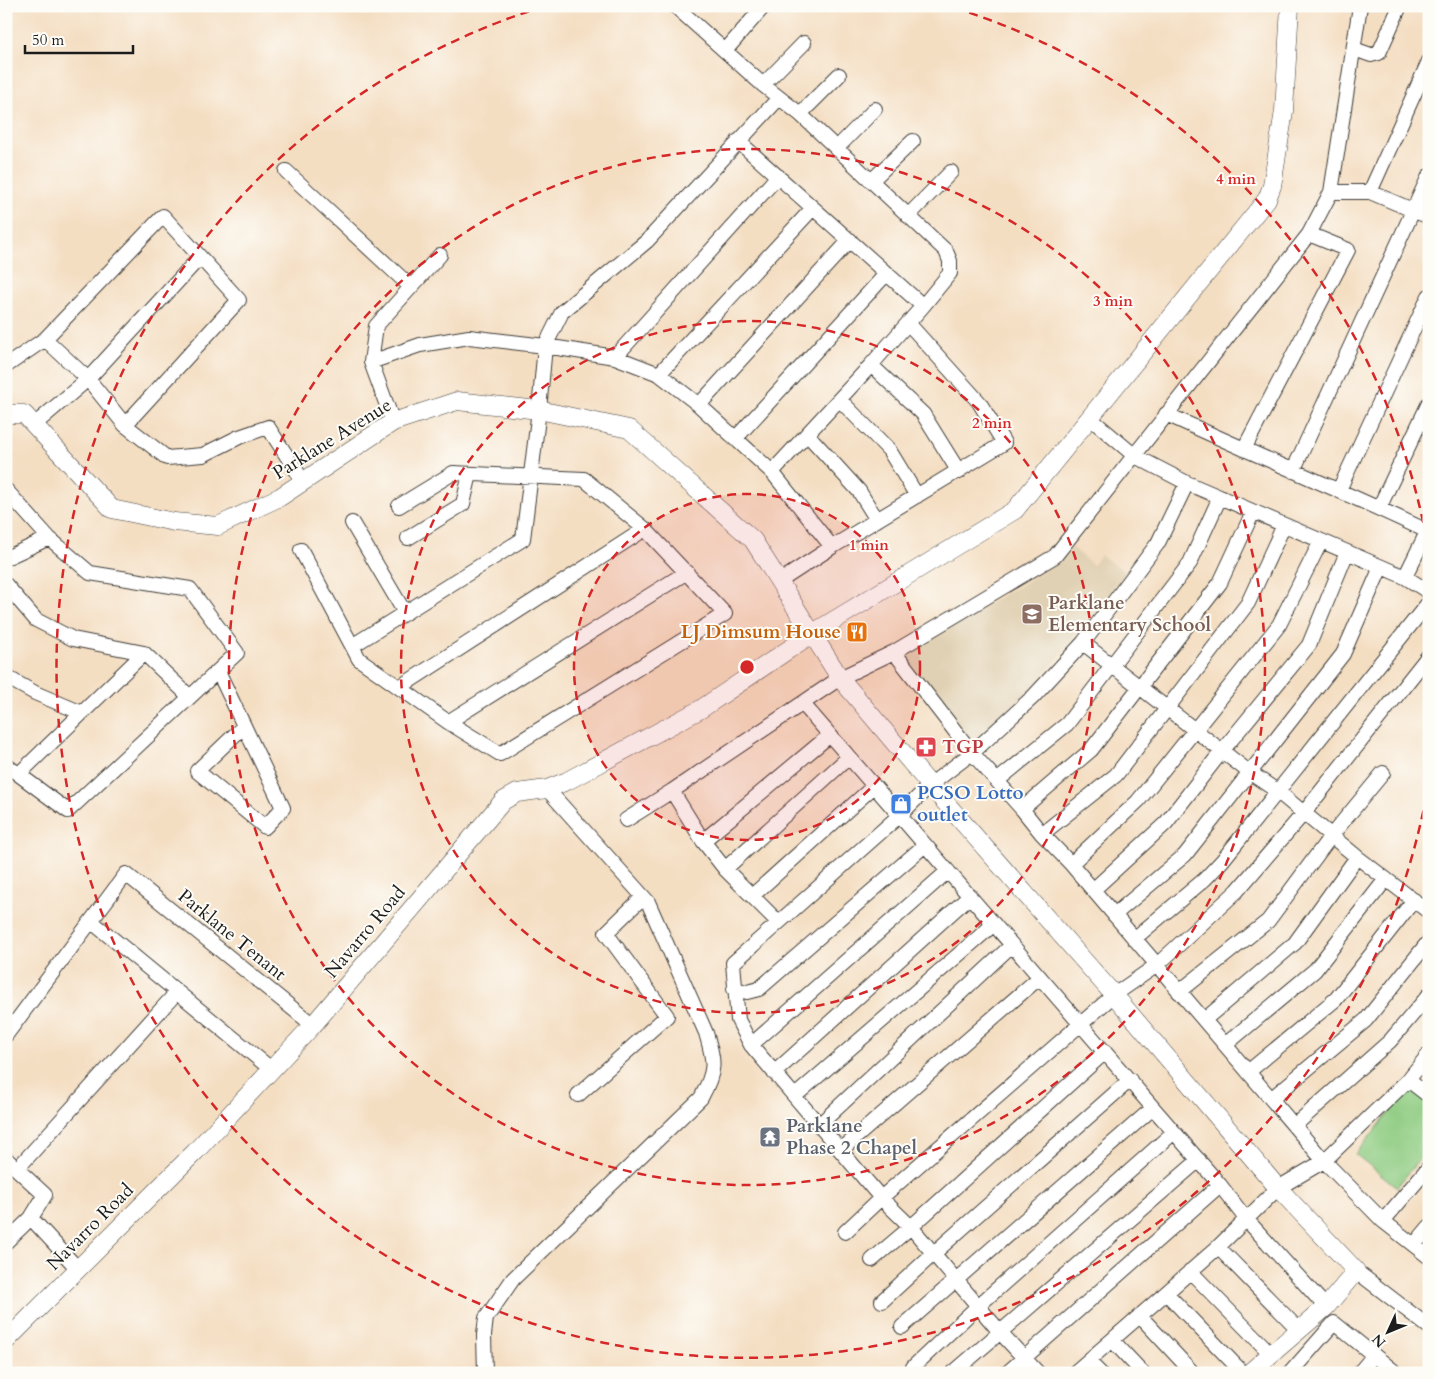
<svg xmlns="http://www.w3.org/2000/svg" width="1435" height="1379" font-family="Cardo,serif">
	<rect width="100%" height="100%" fill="#fdfcf7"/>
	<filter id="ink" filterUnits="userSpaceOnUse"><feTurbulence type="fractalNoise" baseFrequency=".02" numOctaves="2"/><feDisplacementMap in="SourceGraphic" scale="10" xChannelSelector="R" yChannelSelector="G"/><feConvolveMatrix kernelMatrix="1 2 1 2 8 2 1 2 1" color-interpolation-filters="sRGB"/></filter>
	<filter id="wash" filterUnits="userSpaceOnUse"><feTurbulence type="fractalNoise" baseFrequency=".0096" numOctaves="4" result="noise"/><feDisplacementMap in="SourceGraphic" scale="20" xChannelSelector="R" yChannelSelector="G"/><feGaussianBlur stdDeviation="1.12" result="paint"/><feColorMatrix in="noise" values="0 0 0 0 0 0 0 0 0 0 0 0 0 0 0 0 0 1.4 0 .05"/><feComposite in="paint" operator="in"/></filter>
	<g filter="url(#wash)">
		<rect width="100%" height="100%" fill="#f4dec2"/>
		<!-- built -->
		<path fill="#e1d1b4" d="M1071,547L1093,565L1101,555L1126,573L1030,692L972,746L903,655L1059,562Z"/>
		<!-- green -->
		<path fill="#8fcc82" stroke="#56744f" d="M1411,1087L1429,1103V1148L1397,1187L1355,1154Z"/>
	</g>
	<g filter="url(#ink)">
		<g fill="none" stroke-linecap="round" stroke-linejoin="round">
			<!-- minor casing -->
			<g stroke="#3c3935" stroke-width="16">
				<path id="minor" d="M675,6L763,85L800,114L946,251L950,261V273L923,306L871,365L772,472
					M1354,49L1371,55L1379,53L1400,6
					M725,51L764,6
					M763,85L804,43
					M800,114L839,75
					M738,141L923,306
					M836,149L875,109
					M286,171L411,287
					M871,181L913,141
					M1331,192H1370L1429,217
					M1370,192L1429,61
					M908,216L951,172
					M45,339L88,379L125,425L167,458L203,455L239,437L268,427L303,481
					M615,357L778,176
					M371,362L420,345L469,337L545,346L615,357L659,374L699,405L772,472L832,547
					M871,365L923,414L959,472
					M6,366L45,339L163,216L239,300L125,425
					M659,374L813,208
					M840,400L889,450L917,496
					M699,405L850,240
					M1166,414C1253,454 1341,490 1427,531
					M1090,418L1135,456L1187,483L1405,577L1429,592
					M393,422L371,362L376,326L440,255
					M34,425L88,379L200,257
					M807,434L859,491L877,520
					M735,439L887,273
					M1244,449L1348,250L1309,234
					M1293,471L1429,176
					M6,490L49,538L90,573L190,589L237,653L68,811L6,765
					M1339,490L1429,296
					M1379,508L1429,403
					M352,523L405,613
					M408,538L463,504L470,474
					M301,550L359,659L448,722L500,754L725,614L645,529L584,479L453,473L399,506
					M6,558L49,538
					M1405,577L1429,528
					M780,581L832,547L1004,443L979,402L908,323
					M6,585L36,620L73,639L144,653L190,697
					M1083,643L1249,772L1277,791L1357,857L1429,912
					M352,646L523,539L539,410L545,346L562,312L647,241L779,98
					M894,652L972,753L1022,809L1042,834L1071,864L1324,1161L1383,1221L1429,1257
					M218,671L283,808L265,827L197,771L244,726
					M6,677L35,693L82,713
					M400,687L645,529
					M803,704L1220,1185L1246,1219L1326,1307
					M448,722L687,572
					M19,774L144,653
					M998,780L1067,724L1190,563L1220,497
					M672,791L703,841L725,869L778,922
					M1022,809L1091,750L1220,583L1253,512
					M626,820L672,791L840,678L894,652L1055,556L1309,234L1331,192L1360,6
					M1042,834L1116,775L1248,603L1284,525
					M703,841L830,735
					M1071,864L1138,801L1279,625L1321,541
					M725,869L849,757
					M1093,890L1166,823L1222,751L1309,645L1347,552
					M752,896L874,786
					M1114,915L1185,855L1343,654L1381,567
					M91,921L271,1069
					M1134,939L1205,879L1222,861L1429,602
					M734,989L747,992L759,989L925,845
					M1179,992L1268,921L1331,836L1383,773
					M1204,1020L1295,943L1357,857
					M6,1035L126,874L313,1025
					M751,1045L948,871
					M1225,1045L1315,970L1386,879
					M1248,1072L1336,999L1414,900
					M774,1073L970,896
					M1408,1080L1429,1096
					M578,1095L667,1016L606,933L643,897
					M795,1096L994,924
					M1271,1099L1366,1020L1429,941
					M819,1125L1012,945
					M1294,1126L1390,1041L1429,995
					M841,1150L1040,977
					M6,1159L45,1195L31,1218
					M17,1169L177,992
					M1383,1221L1429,1167
					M845,1232L881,1198L1114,995L1157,965L1237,891L1303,814L1429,655
					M6,1242L31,1218L78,1269
					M1414,1245L1429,1227
					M1218,1247L1299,1330
					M872,1260L911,1227L1105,1052
					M1190,1271L1271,1354
					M1356,1271L1429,1327
					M1166,1293L1243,1373
					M882,1301L933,1254L1130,1080
					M1140,1316L1193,1373
					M902,1327L1153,1108
					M1112,1340L1143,1373
					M1088,1361L1100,1373
					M913,1367L978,1306L1174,1132
					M485,1373L484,1335L486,1318L513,1279L701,1098C716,1070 715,1063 706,1033L648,902L547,789
					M953,1373L1199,1160
					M1007,1373L1220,1185
					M1038,1373L1000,1332L911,1227L881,1198L751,1045L738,1020L733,963L900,815L930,785L972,753L1033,697L1083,643L1158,543L1187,483
					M1074,1373L1166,1293L1218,1247L1278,1188L1324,1161L1408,1080L1429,1054
					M1290,1373L1334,1323L1396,1373
					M1359,1373L1374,1355"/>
			</g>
			<!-- tertiary casing -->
			<g stroke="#3c3935" stroke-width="19">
				<path id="tertiary" d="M6,414H24L112,509L174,522L218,526L280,497L393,422L457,401L539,410L629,429L753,540L840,678L930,785L1114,995L1278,1188L1356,1271L1326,1307L1249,1373
					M6,1341L195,1152L313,1025L503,801L517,793L547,789L567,781L701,709L813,633L1015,510L1267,199L1272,186L1284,111L1290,6"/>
			</g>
			<!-- minor -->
			<use href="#minor" stroke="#fff" stroke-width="14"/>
			<!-- tertiary -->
			<use href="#tertiary" stroke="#fff" stroke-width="18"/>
		</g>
	</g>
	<!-- distance rings -->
	<circle cx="747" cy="667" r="173" fill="#d62828" fill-opacity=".12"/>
	<g fill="none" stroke="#d62828" stroke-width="2.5" stroke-dasharray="9 6">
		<circle cx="747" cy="667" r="173"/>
		<circle cx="747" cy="667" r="346"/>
		<circle cx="747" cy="667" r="518"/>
		<path d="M1429 781A691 691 0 1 1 539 8M955 8A691 691 0 0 1 1429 553"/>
	</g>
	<!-- icons -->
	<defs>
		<g id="school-square" transform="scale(1.125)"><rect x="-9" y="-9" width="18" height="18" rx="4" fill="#8d6e63" stroke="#fdfcf7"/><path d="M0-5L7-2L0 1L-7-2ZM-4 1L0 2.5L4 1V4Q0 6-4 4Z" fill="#fff"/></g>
		<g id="restaurant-square" transform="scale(1.125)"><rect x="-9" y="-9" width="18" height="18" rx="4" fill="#e8710a" stroke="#fdfcf7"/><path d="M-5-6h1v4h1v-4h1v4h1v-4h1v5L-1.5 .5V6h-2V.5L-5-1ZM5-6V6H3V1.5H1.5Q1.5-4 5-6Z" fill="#fff"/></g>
		<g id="pharmacy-square" transform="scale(1.125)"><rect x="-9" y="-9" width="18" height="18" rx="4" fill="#e0444e" stroke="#fdfcf7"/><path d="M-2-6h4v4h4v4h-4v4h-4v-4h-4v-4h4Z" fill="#fff"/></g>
		<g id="shop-square" transform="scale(1.125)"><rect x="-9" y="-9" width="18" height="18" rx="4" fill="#3f7fe0" stroke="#fdfcf7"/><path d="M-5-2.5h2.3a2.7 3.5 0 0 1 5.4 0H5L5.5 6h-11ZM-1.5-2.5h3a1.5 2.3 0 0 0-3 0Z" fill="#fff"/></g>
		<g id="temple-square" transform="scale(1.125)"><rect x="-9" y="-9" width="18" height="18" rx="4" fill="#6b7280" stroke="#fdfcf7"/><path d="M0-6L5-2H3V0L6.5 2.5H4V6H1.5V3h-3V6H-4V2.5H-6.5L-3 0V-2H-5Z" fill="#fff"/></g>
	</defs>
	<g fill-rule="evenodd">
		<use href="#school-square" x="1032" y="614"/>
		<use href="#restaurant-square" x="857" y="632"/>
		<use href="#pharmacy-square" x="926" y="747"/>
		<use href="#shop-square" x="901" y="804"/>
		<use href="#temple-square" x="770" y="1137"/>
	</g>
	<g text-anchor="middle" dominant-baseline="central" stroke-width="4" stroke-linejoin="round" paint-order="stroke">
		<!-- street labels -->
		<g font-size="19" fill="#1c1c1c" stroke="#fdfcf7">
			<text transform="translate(332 439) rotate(-32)">Parklane Avenue</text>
			<text transform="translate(365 932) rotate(-50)">Navarro Road</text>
			<text transform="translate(232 935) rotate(39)">Parklane Tenant</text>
			<text transform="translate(90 1227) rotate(-45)">Navarro Road</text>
		</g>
		<!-- education labels -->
		<g font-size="19" font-weight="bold" fill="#785e54" stroke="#fdfcf7" text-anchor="start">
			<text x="1048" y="603">Parklane<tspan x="1048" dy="22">Elementary School</tspan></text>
		</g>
		<!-- food labels -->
		<g font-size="19" font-weight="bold" fill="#c56008" stroke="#fdfcf7" text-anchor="end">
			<text x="841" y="632">LJ Dimsum House</text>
		</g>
		<!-- health labels -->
		<g font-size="19" font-weight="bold" fill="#be3a42" stroke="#fdfcf7" text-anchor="start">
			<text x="942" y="747">TGP</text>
		</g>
		<!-- shop labels -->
		<g font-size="19" font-weight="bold" fill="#366cbe" stroke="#fdfcf7" text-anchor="start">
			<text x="917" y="793">PCSO Lotto<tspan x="917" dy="22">outlet</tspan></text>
		</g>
		<!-- worship labels -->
		<g font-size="19" font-weight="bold" fill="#5b616d" stroke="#fdfcf7" text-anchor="start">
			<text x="786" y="1126">Parklane<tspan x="786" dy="22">Phase 2 Chapel</tspan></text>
		</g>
	</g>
	<circle cx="747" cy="667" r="8" fill="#d62828" stroke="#fdfcf7" stroke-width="2.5"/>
	<g font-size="15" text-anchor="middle" font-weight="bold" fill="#d62828" stroke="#fdfcf7" stroke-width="4" stroke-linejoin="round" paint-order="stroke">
		<text x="1236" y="184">4 min</text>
		<text x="1113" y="306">3 min</text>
		<text x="992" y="428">2 min</text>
		<text x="869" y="550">1 min</text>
	</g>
	<!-- margin -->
	<rect width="1435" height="1379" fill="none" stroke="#fdfcf7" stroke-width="25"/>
	<!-- north arrow -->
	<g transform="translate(1388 1332) rotate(226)" stroke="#fdfcf7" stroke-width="4" paint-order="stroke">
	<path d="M0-4L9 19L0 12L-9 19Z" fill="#1c1c1c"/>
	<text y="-8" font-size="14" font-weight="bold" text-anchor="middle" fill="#1c1c1c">N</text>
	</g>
	<!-- scale -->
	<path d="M25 45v8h108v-8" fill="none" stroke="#1c1c1c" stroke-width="2.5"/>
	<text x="32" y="45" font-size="15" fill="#1c1c1c" stroke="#fdfcf7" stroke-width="4" paint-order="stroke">50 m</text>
</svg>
